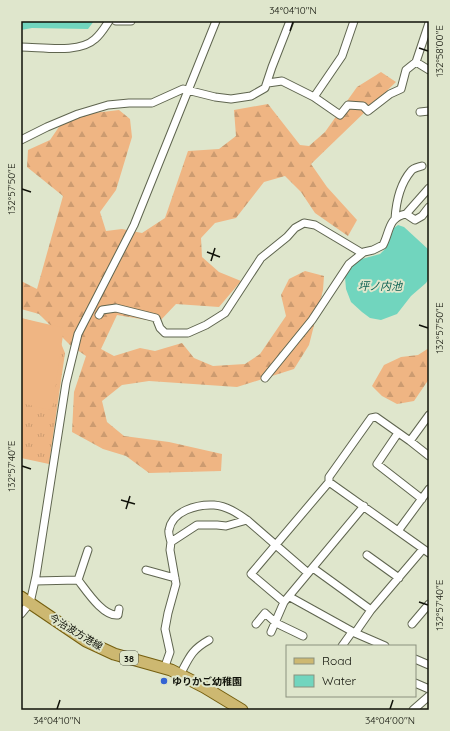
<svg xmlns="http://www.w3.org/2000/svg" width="450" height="731" font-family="Quicksand,'Noto Sans JP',sans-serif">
	<defs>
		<pattern id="grass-tufts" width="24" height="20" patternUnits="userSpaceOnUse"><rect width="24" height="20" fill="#efb583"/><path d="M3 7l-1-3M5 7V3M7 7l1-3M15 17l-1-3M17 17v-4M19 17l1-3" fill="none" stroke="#cc9b70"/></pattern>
		<pattern id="forest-firs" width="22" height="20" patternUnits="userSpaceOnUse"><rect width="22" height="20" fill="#efb583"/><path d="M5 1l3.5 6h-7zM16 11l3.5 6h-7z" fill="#cc9b70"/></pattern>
	</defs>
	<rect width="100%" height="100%" fill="#dfe6cc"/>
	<!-- grass -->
	<path fill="url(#grass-tufts)" d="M21,318L35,322L60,341L65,353L49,464L21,458Z"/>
	<!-- forest -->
	<path fill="url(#forest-firs)" d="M381,72L396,82L311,164L327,187L357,220L348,236L315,213L301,192L285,176L264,182L236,218L215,223L201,238L202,257L219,272L241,281L219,307L176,304L159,322L117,315L101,349L114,356L140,348L155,351L182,343L194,358L213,366L245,364L260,354L286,316L281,295L289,279L305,271L324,276L323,290L309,345L294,369L237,387L149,381L122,385L102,401L107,422L124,436L169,442L222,454L221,471L149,473L126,456L103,449L72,432L74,392L86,356L70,345L39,314L21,309V281L37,289L63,196L27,167L28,150L50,140L63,121L86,114L119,110L130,119L132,137L116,190L100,212L106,231L122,229L142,233L165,218L188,151L219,149L236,136L234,110L268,104L300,145L309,146L325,132L357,87Z
		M429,348V379L414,401L397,404L382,396L372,386L384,365L401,357L418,355Z"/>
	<!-- pitch -->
	<path fill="#efb583" d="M21,318L64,328L53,405L50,410L21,403Z"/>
	<!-- water -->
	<path fill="#71d5be" d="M21,21H94L88,29L32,28L21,30Z
		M398,225L404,227L429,250V278L426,283L411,296L397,314L381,320L370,318L362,312L351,302L346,289L345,277L352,266L358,260L380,254L386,248L394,228Z"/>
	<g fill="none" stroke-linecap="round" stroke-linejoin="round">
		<!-- minor casing -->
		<g stroke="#5f654f" stroke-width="9">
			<path id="minor" d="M116,21H131
				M21,47C42,47 79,54 95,39C101,34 105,27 109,21
				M416,62L429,23
				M268,83L282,81L314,97L342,56L354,21
				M314,97L340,115L348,105L363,106L368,111L390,94L401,89L406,70L416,62L429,70
				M420,112L429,111
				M21,140L47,127L78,114L108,105L129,103H152L183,89L215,97L231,99L251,96L265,88L272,67L290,21
				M406,214L415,220L422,216L429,207
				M395,219C396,203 400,184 411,171C413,168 419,167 422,166
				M99,315L102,310L116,308L156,318L160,328L165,333H188L206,325L225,313L261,258L287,237L295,228L304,223L315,225L362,253
				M265,378L312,320L349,264L364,252L373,250L383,245C390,232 388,217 406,214L429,188
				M398,433L377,464L422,499
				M410,441L429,456
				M329,482L429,553
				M364,506L284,602L251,574L329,482V477L371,418L376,417L410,441L429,415
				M398,531L429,489
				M171,542C170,538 168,533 169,530C172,511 197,504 214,505C227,506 237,513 247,520
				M367,555L399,578
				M313,568L371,610
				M146,570L175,578
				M78,580L88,550
				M35,581L78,580C86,590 103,617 118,615L119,609
				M290,597L355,633L385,646
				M21,614L30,603L36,576L66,383L78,334L134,225L216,21
				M256,624L265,613L276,623L303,636
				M412,624L429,604
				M271,632L284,602
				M355,633L371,610L423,549
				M342,646L352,632
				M415,659L429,665
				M164,669L170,652L165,629L168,613L176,584L170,550L171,542L197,525H217L226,526L247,520L308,573
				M180,675C189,658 191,650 209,640
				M415,683L429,689
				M413,710L429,696"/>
		</g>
		<!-- primary casing -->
		<g stroke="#755f0f" stroke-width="13">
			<path id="primary" d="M21,597L86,641L114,654L171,670L204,687L242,710"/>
		</g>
		<!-- minor -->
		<use href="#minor" stroke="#fff" stroke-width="7"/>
		<!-- primary -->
		<use href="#primary" stroke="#cdb871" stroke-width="11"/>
	</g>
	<!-- ticks -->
	<path fill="none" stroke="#101209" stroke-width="1.5" d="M290,31L293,22M419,48L428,51M22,189L31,192M207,252L220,257M211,261L215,248M419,325L428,328M22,466L31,469M121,500L135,504M126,509L130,496M419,602L428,605M57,709L60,700M390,709L393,700"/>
	<!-- markers -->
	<circle fill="#3464d3" stroke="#dfe6cc" stroke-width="1.5" cx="164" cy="681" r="4"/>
	<g text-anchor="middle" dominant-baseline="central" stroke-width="4" stroke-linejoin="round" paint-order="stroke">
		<!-- shield labels -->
		<rect fill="#dfe6cc" stroke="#4e5244" stroke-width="1" x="120" y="651" width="18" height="14" rx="3"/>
		<g font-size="9" font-weight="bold" fill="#101209">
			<text x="129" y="658">38</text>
		</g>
		<!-- street labels -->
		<g font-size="10" fill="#101209" stroke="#dfe6cc">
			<text transform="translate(76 632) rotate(31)">今治波方港線</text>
		</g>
		<!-- poi labels -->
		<g font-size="10" font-weight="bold" fill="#101209" stroke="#dfe6cc" text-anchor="start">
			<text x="172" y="681">ゆりかご幼稚園</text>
		</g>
		<!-- water labels -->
		<g font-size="11" font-style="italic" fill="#0c6152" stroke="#dfe6cc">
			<text x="380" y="286">坪ノ内池</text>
		</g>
	</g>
	<!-- border -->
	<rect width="450" height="731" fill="none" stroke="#dfe6cc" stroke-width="44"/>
	<!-- legend -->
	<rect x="286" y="645" width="130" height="52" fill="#dfe6cc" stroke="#8c917e"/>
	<rect x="294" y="658" width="20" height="6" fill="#cdb871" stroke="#8c917e"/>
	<text x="322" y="665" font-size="12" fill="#101209">Road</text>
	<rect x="294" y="675" width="20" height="12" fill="#71d5be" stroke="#8c917e"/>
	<text x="322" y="685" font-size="12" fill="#101209">Water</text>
	<rect x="22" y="22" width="406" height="687" fill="none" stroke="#101209" stroke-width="1.5"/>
	<g font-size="10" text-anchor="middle" fill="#101209">
		<text x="293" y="14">34°04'10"N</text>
		<text transform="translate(439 51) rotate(-90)" y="4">132°58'00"E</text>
		<text transform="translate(11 189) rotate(-90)" y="4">132°57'50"E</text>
		<text transform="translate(439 328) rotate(-90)" y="4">132°57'50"E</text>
		<text transform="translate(11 466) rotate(-90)" y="4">132°57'40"E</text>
		<text transform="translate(439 605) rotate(-90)" y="4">132°57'40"E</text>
		<text x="57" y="724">34°04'10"N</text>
		<text x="390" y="724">34°04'00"N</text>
	</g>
</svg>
